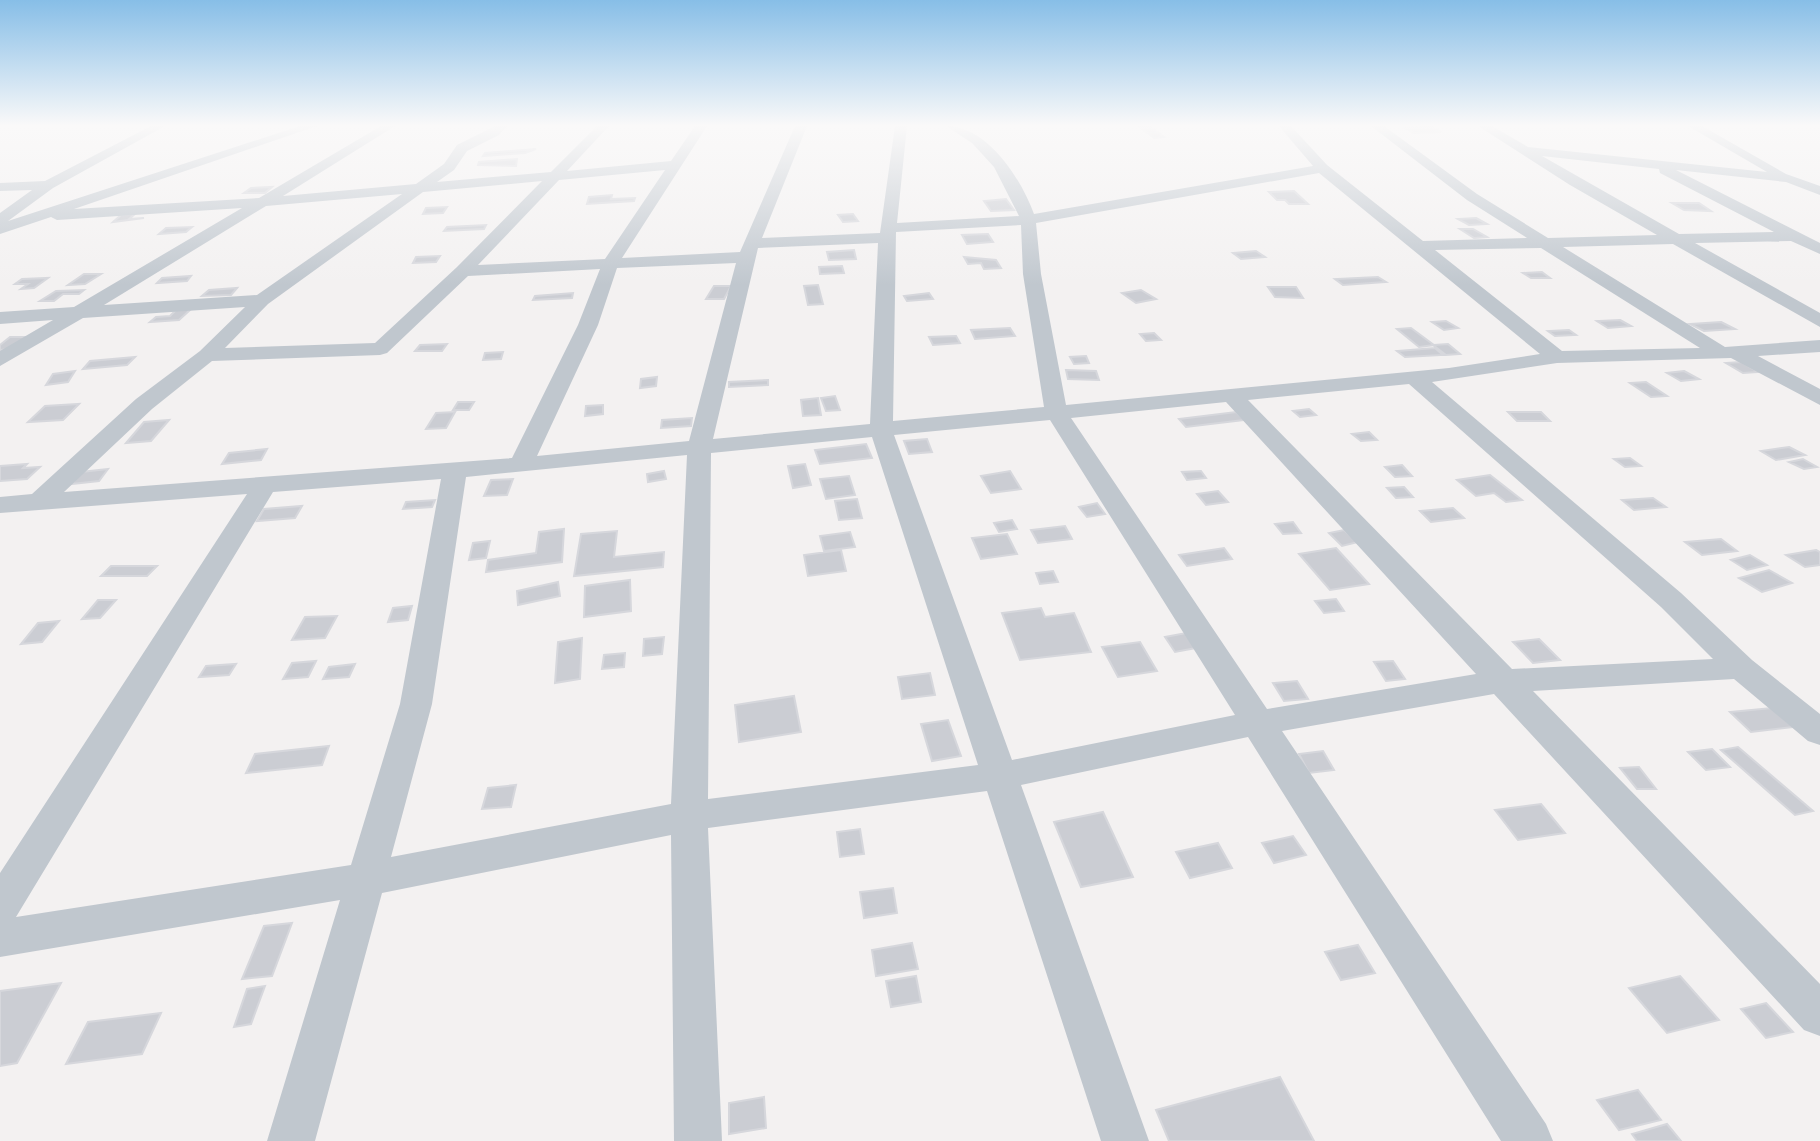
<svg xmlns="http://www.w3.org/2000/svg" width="1820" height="1141" font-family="'Archivo Narrow',sans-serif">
	<rect width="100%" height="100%" fill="#f3f1f1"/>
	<!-- building -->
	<path fill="#cbcdd3" stroke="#d6d7dc" stroke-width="2" d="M1140,127H1151L1164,137L1154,138Z
		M1431,127L1441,132L1414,133L1405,128Z
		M536,149L525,153L483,156L485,153Z
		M517,159L516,166L478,165L479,162Z
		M272,187L265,193H244L251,188Z
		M1294,191L1308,204H1289L1285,200H1277L1269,192Z
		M612,195L611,199L635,198L634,201L587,204L589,197Z
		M1006,199L1014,210L991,211L984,201Z
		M1672,203H1699L1711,211L1684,210Z
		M447,207L443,213L423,214L426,208Z
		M135,214L129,219L144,218L113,222L121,215Z
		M853,214L858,221L843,222L838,215Z
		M1476,218L1487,224L1469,225L1458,219Z
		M486,225L484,229L444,231L447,227Z
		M192,227L186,232L159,234L166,228Z
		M1460,229H1473L1487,237L1474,238Z
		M988,234L993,242L967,244L962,235Z
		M854,250L856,259L829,260L827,252Z
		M1256,251L1265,257L1241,259L1233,253Z
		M440,256L436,262L413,263L416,257Z
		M964,257L996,260L1001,268L984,269L981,263L968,264Z
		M842,266L844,273L820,274L819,267Z
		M1542,272L1550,278H1531L1523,273Z
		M84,274H101L85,284L68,285Z
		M191,276L187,281L157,283L162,278Z
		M1378,277L1386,282L1343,285L1335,279Z
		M48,278L34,288L21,289L28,284H15L22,279Z
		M818,285L823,304L808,305L804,286Z
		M714,286H731L724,299H706Z
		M1268,287H1296L1303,298L1275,297Z
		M237,288L231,295L202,296L209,290Z
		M84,290L79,294H63L54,301H40L56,291Z
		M1141,290L1156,299L1136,303L1122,293Z
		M573,293L572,298L533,300L535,296Z
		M929,293L933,299L907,301L904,296Z
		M176,310H190L179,320L150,322L156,317L170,316Z
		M1620,320L1631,326L1608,328L1597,321Z
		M1446,321L1458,328L1444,330L1432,322Z
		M1721,322L1735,329L1704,331L1690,324Z
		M1010,328L1015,336L975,339L971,330Z
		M1411,328L1434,345L1419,347L1397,329Z
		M1569,330L1576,335L1555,336L1548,331Z
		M1154,333L1161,340L1146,341L1140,334Z
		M956,336L960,343L933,345L929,337Z
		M10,337H28L11,349L0,350V345Z
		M447,344L442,351H415L420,345Z
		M1448,344L1460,354L1446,355L1433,345Z
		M1435,348L1443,355L1405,357L1397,351Z
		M503,352L501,359L483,360L485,353Z
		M1086,356L1089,363L1074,364L1070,357Z
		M135,357L127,365L83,369L90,361Z
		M1741,362L1758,372L1743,373L1726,363Z
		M1066,370L1096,371L1099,380L1068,379Z
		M75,371L68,382L46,385L53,374Z
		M1684,371L1699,379L1681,381L1667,373Z
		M657,377L656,386L640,388L641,379Z
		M768,380V385L729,387V382Z
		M1646,382L1667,396L1651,397L1630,383Z
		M835,396L840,410L826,411L821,398Z
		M818,398L821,415L803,416L801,400Z
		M458,402H474L469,410H453Z
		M79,404L63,420L28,422L45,406Z
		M603,405V414L585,416L586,406Z
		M1309,409L1316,415L1300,417L1293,411Z
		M455,412L446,428L426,429L436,413Z
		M1236,412L1244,420L1186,427L1179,419Z
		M1508,412H1541L1550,421H1517Z
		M692,418L691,426L661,428L662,420Z
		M169,420L151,441L126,443L144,422Z
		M1369,432L1377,440L1361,441L1352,434Z
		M927,439L932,452L909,454L904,441Z
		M866,444L872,458L820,464L815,450Z
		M1789,447L1805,455L1776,460L1761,451Z
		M267,449L261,460L222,464L229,453Z
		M1630,458L1641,466L1625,467L1614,459Z
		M1803,459L1817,467L1804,469L1789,462Z
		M27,464L23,468L40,467L27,479L0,481V466Z
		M805,464L811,485L793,488L788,466Z
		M1402,465L1412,476L1395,477L1385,467Z
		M108,469L99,481L72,484L81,472Z
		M664,471L666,479L648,482L647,474Z
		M1010,471L1021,489L991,493L981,476Z
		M1201,471L1206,478L1187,480L1182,472Z
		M1490,475L1522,500L1506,502L1494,493L1476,496L1457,480Z
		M849,476L855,495L826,499L820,479Z
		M513,479L507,495L484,496L491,480Z
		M1404,487L1413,497L1396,498L1387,488Z
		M1218,491L1228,502L1206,505L1197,494Z
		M1653,498L1666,507L1634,510L1622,500Z
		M857,499L862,518L839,520L835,501Z
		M435,500L432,507L403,509L406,502Z
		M1097,503L1105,514L1087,517L1079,507Z
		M302,506L295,518L257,521L264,509Z
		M1453,508L1464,518L1431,522L1420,511Z
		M1012,520L1017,529L999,532L994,523Z
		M1293,522L1301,533L1283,534L1275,524Z
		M1065,526L1072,539L1038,543L1031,530Z
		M564,529L562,562L486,572L488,560L536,553L539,532Z
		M1344,530L1358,542L1342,546L1329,533Z
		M617,531L614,557L664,552L663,567L574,576L581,534Z
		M850,532L855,547L824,551L820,536Z
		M1007,534L1017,554L981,559L972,538Z
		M1721,539L1737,551L1702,555L1685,542Z
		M490,541L486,558L469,560L473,543Z
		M1224,548L1232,559L1187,566L1179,555Z
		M1336,548L1369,584L1330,590L1299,554Z
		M841,550L846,571L808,576L804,555Z
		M1816,550L1820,552V565L1805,567L1786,555Z
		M1750,555L1767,565L1747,570L1731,560Z
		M111,566H157L147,576H101Z
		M1769,570L1792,583L1762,592L1739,578Z
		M1053,571L1058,582L1040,584L1036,573Z
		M630,580L631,611L584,617L585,586Z
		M558,582L560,596L518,605L517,591Z
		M1336,599L1344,611L1324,613L1315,601Z
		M98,600H116L100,618L82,619Z
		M412,606L408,620L388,622L393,608Z
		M1041,608L1045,617L1074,613L1091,652L1020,660L1002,613Z
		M337,616L325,638L292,640L305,617Z
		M59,621L42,642L21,644L38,623Z
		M1186,633L1196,648L1175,652L1165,637Z
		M664,637L662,654L643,656L644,639Z
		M582,638L580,679L555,683L558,642Z
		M1539,639L1560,660L1533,663L1513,642Z
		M1140,642L1157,671L1118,677L1102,647Z
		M625,653L624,667L602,669L604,655Z
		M316,661L308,677L283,679L292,663Z
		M1393,661L1405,679L1386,681L1374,662Z
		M236,664L229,675L199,677L206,666Z
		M355,664L349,677L323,679L329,667Z
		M930,673L935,695L902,699L898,677Z
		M1297,681L1308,699L1284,701L1273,683Z
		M794,696L801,732L739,742L735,705Z
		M1772,708L1793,727L1751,732L1730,712Z
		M948,720L961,756L932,761L921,724Z
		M329,746L322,765L246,773L255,754Z
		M1738,747L1813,811L1795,815L1721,750Z
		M1712,749L1730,767L1706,770L1688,752Z
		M1323,751L1334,770L1309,773L1299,754Z
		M1639,767L1656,789H1637L1620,768Z
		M516,785L511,807L482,809L488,788Z
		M1541,804L1565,833L1518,840L1495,810Z
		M1103,812L1133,877L1081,887L1054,822Z
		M860,829L864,854L840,857L837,832Z
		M1293,836L1306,855L1274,863L1262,843Z
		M1218,843L1232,868L1190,878L1176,852Z
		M893,888L897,913L864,918L860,892Z
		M292,923L272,976L242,979L264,926Z
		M912,943L918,969L876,976L872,950Z
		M1358,945L1375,973L1341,980L1325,952Z
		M916,976L921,1002L891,1007L886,981Z
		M1680,976L1719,1020L1667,1033L1629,988Z
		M61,983L17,1063L0,1066V991Z
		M265,986L251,1024L234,1027L247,989Z
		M1766,1003L1793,1032L1766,1038L1741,1009Z
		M161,1013L142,1054L66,1064L88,1022Z
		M1280,1077L1314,1141H1169L1156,1110Z
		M1638,1090L1661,1120L1619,1130L1597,1100Z
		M764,1097L766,1128L729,1134V1103Z
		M1667,1124L1681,1141H1637L1632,1134Z"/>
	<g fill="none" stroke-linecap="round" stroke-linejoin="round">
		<!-- minor -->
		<path fill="#c0c7ce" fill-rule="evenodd" d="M151,126H165L53,188L8,221L300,126H317L74,209L259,198L381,126H395L283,196L416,184L444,164L457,145L495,126H507L499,135L467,151L454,170L437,182L551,172L597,126H609L567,171L671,161L695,126H707L622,258L740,252L795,126H807L762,238L880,233L895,126H907L897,223L1019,216L994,167L972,143L946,126C988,126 1021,179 1034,214L1313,166L1279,126H1291L1327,165L1423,241L1527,238L1467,200L1371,126H1384L1477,194L1548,238L1657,235L1570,185L1478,126H1492L1528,147L1767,172L1688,126H1702L1786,174L1820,186V195L1786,182L1676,170L1820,243V254L1791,241L1695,243L1820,313V327L1673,244L1563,247L1725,347L1820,340V352L1758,356L1820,389V405L1731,358L1557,363L1432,382L1681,593L1752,660L1820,714V745L1808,741L1734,679L1533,691L1820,984V1036L1804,1030L1494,694L1282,731L1546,1124L1553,1141H1501L1248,737L1021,785L1149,1141H1101L987,791L708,828L722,1141H674L671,835L382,893L315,1141H267L340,900L0,957V873L247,494L0,513V497L32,494L136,399L200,351L245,307L83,318L0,366V351L53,320L0,324V312L74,307L242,208L57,220L51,217L0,234V213L32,190L0,191V183L45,181ZM1542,156L1659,169L1660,173L1774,232L1679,234ZM665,170L605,259L478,265L559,180ZM1319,173L1540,354L1449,368L1066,405L1041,274L1036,223ZM542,181L457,267L375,343L225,348L268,304L423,192ZM402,194L257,295L104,305L266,206ZM1021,225L1023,274L1044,407L893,421L896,232ZM878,243L870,424L713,439L758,248ZM1541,248L1700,348L1562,351L1435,250ZM736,263L689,441L537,456L598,325L617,268ZM600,269L578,325L512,458L64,492L152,409L212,361L380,355L387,353L468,276ZM1409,384L1661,607L1713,659L1512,669L1248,400ZM1226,402L1476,674L1267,709L1071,418ZM1050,420L1235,715L1012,760L894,435ZM872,437L978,765L708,799L711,453ZM687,455L671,804L391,857L432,704L466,477ZM441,479L400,704L351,865L16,917L273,492Z"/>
	</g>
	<!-- sky -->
	<linearGradient id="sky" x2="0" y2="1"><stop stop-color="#87bee7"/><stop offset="0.44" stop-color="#faf9f9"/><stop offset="1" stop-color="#faf9f9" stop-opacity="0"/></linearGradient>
	<rect width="1820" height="285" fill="url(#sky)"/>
</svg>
